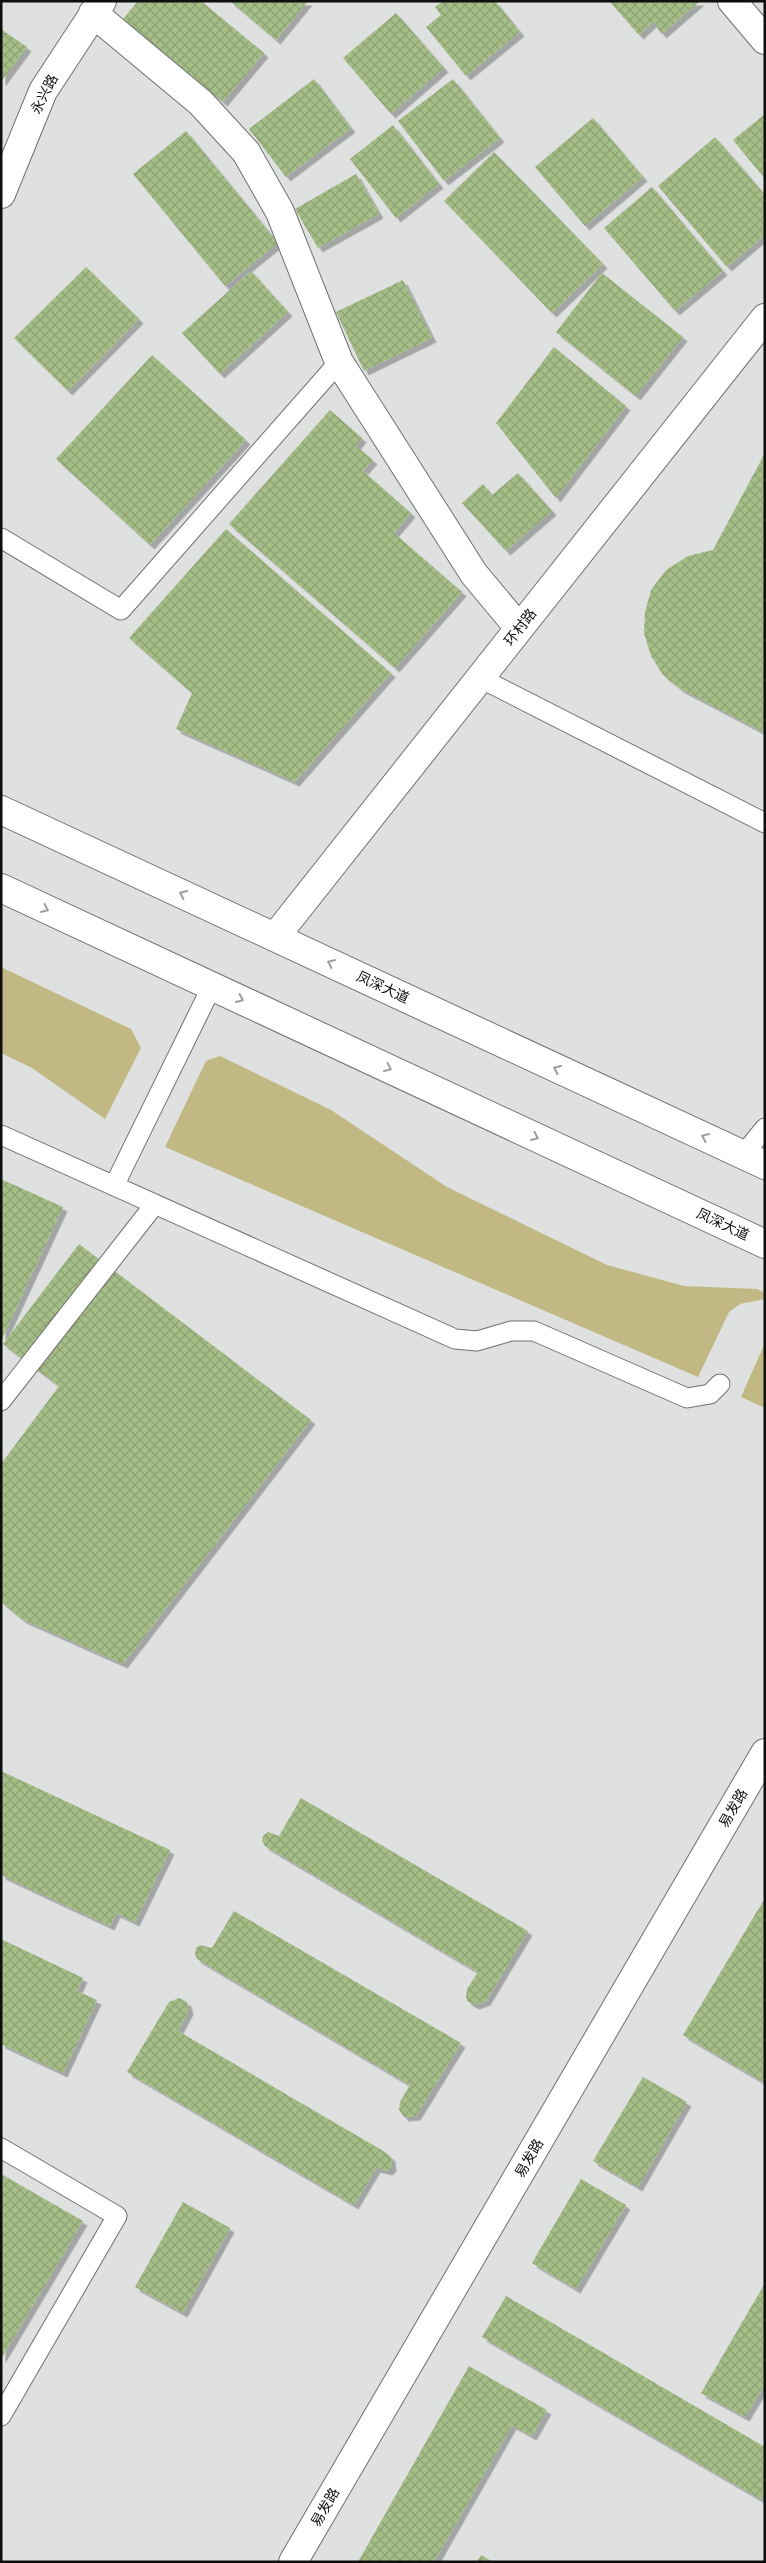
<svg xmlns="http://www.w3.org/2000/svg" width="766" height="2563" font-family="Montserrat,'Noto Sans SC',sans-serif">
	<defs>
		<pattern id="building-cross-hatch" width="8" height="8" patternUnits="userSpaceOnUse" patternTransform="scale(1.25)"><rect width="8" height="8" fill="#a5bd87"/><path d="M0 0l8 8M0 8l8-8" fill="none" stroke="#8da173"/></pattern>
		<filter id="shadow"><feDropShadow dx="4.5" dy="4.5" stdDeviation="0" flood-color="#0004"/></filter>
	</defs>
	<rect width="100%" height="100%" fill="#dee1df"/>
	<!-- grass -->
	<path fill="#c1b884" d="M1,967L131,1029L141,1048L105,1119L32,1068L1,1053Z
		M220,1056L331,1110L447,1187L607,1265L684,1286L757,1289L765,1293V1299L740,1304L729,1312L698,1377L165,1147L206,1061Z
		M765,1343V1408L741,1397Z"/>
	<!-- building -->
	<path fill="url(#building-cross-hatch)" filter="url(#shadow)" d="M138,1H201L264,53L223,102L123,19Z
		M230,1H308L276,40Z
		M443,1H495L520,32L466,76L426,27L441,15L435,7Z
		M609,1H700L662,34L653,22L639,35Z
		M396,13L444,68L391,114L343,58Z
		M1,29L27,47L1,82Z
		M314,79L351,128L286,177L249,129Z
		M453,79L500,138L444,181L398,121Z
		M765,114V179L733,140Z
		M593,118L643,177L585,226L535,167Z
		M393,125L439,184L396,218L350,159Z
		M186,131L278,243L225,286L133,174Z
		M715,137L765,195V235L727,267L658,186Z
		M494,152L603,264L552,313L444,201Z
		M356,174L379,214L318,248L295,209Z
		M652,187L723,271L675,311L604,228Z
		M86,267L139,319L68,391L14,338Z
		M251,271L288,312L220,374L182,333Z
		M602,273L683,337L636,396L556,332Z
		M403,280L432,338L364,371L336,312Z
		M554,347L626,406L556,498L496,423Z
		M152,355L246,440L150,545L56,459Z
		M330,410L362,438L356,446L373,460L363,471L411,513L394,533L462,592L395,668L229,524Z
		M765,453V733L681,689L663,675L651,656L644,633L645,612L651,590L666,570L688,556L713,550Z
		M518,473L552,511L506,551L462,503L483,484L492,495Z
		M226,529L391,673L295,782L176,729L192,693L129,638Z
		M1,1179L63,1207L1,1341Z
		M79,1244L311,1420L123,1664L22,1619L1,1602V1464L59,1386L3,1344Z
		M1,1771L170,1850L135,1922L116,1913L110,1926L1,1875Z
		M301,1798L528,1931L486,2001L475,2005L467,2001L466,1997L467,1989L478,1972L265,1846L262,1841L263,1836L268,1832L279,1836Z
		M765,1898V2083L683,2035Z
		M234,1911L461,2043L416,2116L404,2117L399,2110L400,2102L410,2085L197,1959L195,1954L196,1948L200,1945L212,1948Z
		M1,1939L83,1978L77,1991L97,2000L63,2073L1,2044Z
		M179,1998L187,2002L189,2010L178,2031L385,2152L391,2157L392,2167L388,2171L376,2168L354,2205L127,2072L169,2002Z
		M643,2077L687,2102L638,2187L593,2161Z
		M1,2174L83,2221L1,2359Z
		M581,2179L626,2205L576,2289L532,2263Z
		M183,2202L230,2228L183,2313L135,2287Z
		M765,2283V2384L745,2417L701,2393Z
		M506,2296L765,2447V2492L760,2499L482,2337Z
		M469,2366L547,2410L532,2436L512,2425L434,2562H358Z
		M481,2555L493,2562H477Z"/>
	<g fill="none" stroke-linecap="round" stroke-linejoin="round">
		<!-- lane casing -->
		<g stroke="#6e716f" stroke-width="21">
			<path id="lane" d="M1,538L121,610L339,362
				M480,678L765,823
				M1,1135L455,1339L477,1341L511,1331H534L687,1398L710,1394L720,1384
				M743,1155L765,1128
				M114,1186L212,986
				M1,1401L155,1204
				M1,2148L117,2216L1,2416"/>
		</g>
		<!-- street casing -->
		<g stroke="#6e716f" stroke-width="30">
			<path id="street" d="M732,1L765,40
				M93,13L201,103L246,152L280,212L339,362L474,574L519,628
				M1,194L43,91L102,1
				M275,937L765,318
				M293,2562L765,1753"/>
		</g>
		<!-- highway casing -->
		<g stroke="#6e716f" stroke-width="30">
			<path id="highway" d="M1,810L765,1165
				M1,888L765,1244"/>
		</g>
		<!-- lane -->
		<use href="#lane" stroke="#fff" stroke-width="19"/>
		<!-- street -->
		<use href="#street" stroke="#fff" stroke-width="28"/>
		<!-- highway -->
		<use href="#highway" stroke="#fff" stroke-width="28"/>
	</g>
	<!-- one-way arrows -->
	<defs><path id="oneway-chevron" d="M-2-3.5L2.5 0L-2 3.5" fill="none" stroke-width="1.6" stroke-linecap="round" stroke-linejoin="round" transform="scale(1.25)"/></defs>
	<g stroke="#9e9f9f">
		<use href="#oneway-chevron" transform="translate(183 894) rotate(-155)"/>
		<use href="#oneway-chevron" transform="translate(45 909) rotate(25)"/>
		<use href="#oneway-chevron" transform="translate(331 963) rotate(-155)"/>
		<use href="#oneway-chevron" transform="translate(240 999) rotate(25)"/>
		<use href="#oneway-chevron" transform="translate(388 1068) rotate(25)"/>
		<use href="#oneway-chevron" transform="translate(557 1069) rotate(-155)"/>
		<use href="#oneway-chevron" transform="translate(535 1137) rotate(25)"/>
		<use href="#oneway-chevron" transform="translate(705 1137) rotate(-155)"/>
	</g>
	<g text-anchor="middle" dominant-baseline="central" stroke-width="5" stroke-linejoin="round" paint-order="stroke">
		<!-- street labels -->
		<g font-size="14" fill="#0d0e0e" stroke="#fff">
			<text transform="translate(44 94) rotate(-63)">永兴路</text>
			<text transform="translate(520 627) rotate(-52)">环村路</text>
			<text transform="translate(383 987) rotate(25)">凤深大道</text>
			<text transform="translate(723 1224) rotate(25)">凤深大道</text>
			<text transform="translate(733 1808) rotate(-60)">易发路</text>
			<text transform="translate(529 2158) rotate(-60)">易发路</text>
			<text transform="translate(325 2507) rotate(-60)">易发路</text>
		</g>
	</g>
	<!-- border -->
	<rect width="766" height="2563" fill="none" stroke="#0d0e0e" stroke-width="5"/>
</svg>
